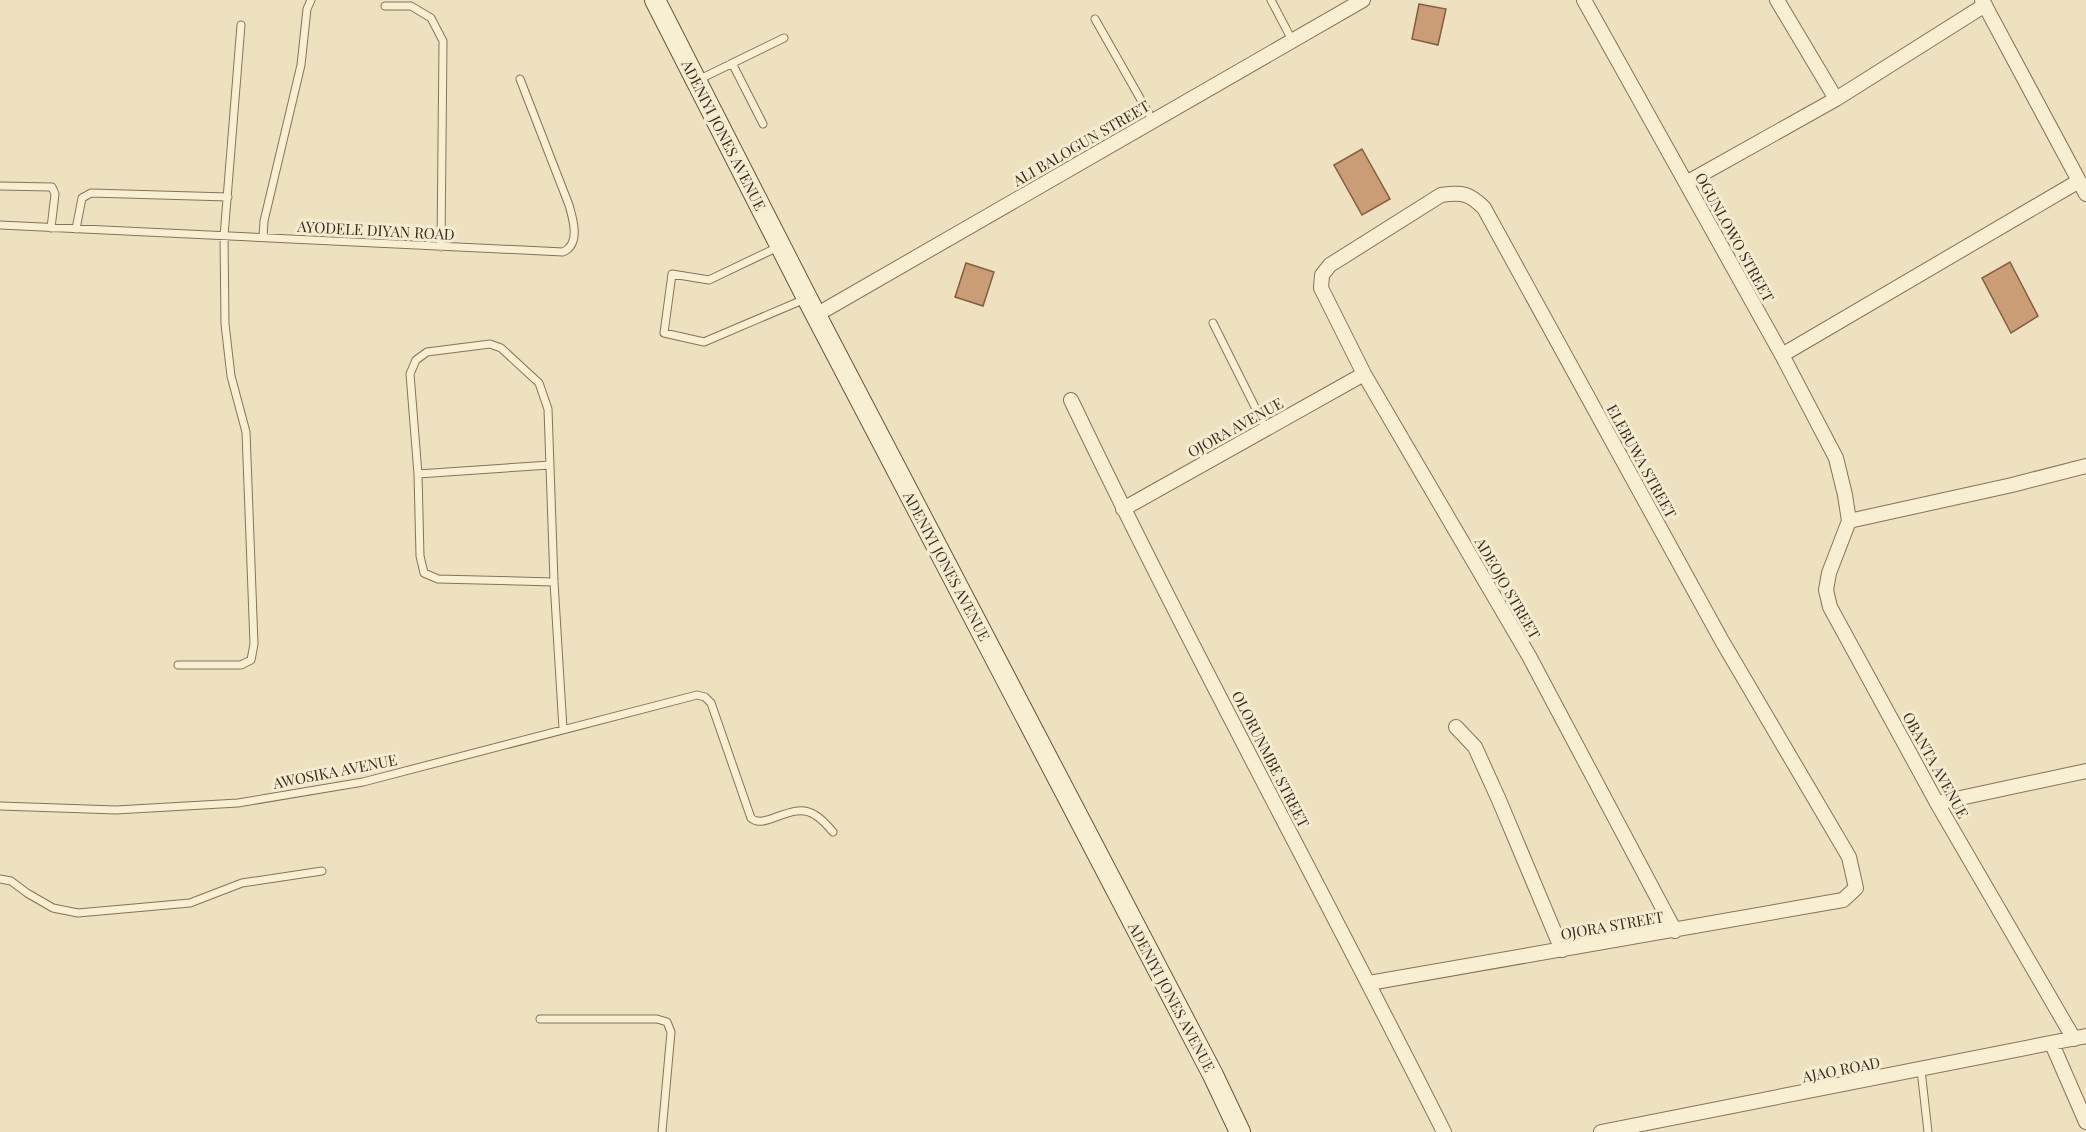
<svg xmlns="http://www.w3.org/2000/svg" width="2086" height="1132" font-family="'Playfair Display',serif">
	<rect width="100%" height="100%" fill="#ede1c0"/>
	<!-- building -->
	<path fill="#ca9d77" stroke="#845d3f" stroke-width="1.5" d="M1419,4L1446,9L1438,45L1412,39Z
		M1362,149L1390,199L1362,215L1334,165Z
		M2010,262L2038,316L2011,333L1982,278Z
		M966,263L994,272L983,306L955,297Z"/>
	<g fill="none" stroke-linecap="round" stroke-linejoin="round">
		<!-- lane casing -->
		<g stroke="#867259" stroke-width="9">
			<path id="lane" d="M1271,0L1292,40
				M385,6H411L431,18L443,41L441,247
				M1095,19L1153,121
				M732,63L763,124
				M698,80L784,38
				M0,186L52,187L55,194L51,228
				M0,225L563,252C581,244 573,219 569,205L520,79
				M76,229L82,198L91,193L228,197
				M263,237L264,221L301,65L307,9L311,0
				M778,247L709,280L672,274L664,333L704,342L805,299
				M1213,323L1266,429
				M418,474L550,465
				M554,582L438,579L424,573L420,556L418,474L410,374L416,360L427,352L490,344L501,348L539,383L548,409L554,582L563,729
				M178,665H241L251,660L254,644L246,432L231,376L225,324L224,236L241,25
				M0,806L116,810L238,803L363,782L697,695L705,697L711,703L751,818C765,831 792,800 815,815C822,819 828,826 833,832
				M0,879L11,881L27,893L53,908L78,913L190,903L242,883L322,871
				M540,1019H657L667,1022L671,1032L662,1132
				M1921,1070L1928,1132"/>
		</g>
		<!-- street casing -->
		<g stroke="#867259" stroke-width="16">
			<path id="street" d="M1584,0L1782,355L1836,458L1845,495L1849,521L1829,573L1826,590L1830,607L1937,803L2074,1039
				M1777,0L1836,99
				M1982,0L2086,194
				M1686,183L1836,99L1985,5
				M816,315L1363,0
				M1782,355L2079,181
				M1071,400C1189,647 1321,887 1444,1132
				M1123,509L1364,374
				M1849,521L2012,485L2086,466
				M1456,727L1475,747L1499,800L1562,950
				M1937,803L2086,771
				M1369,983L1843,900L1856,888L1849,857L1722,641L1484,208C1469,193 1462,192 1441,195L1330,265L1322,275L1321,288L1364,374L1529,656L1675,931
				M2052,1044L2086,1122
				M1601,1132L2086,1036"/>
		</g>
		<!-- secondary casing -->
		<g stroke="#67543c" stroke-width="22">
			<path id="secondary" d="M655,0L807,298L1213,1075L1240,1132"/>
		</g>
		<!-- lane -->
		<use href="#lane" stroke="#f8efd3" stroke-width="7"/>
		<!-- street -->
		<use href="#street" stroke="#f8efd3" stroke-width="14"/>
		<!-- secondary -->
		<use href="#secondary" stroke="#f8efd3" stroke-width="20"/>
	</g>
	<g text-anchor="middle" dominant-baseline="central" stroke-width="6" stroke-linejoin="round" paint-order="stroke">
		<!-- street labels -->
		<g font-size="15" fill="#352a1d" stroke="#f4ebd0">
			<text transform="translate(724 135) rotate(63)">ADENIYI JONES AVENUE</text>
			<text transform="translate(1081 143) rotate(-30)">ALI BALOGUN STREET</text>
			<text transform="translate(376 230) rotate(3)">AYODELE DIYAN ROAD</text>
			<text transform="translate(1735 237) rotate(61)">OGUNLOWO STREET</text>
			<text transform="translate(1235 427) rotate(-29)">OJORA AVENUE</text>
			<text transform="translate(1642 461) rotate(61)">ELEBUWA STREET</text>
			<text transform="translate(947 566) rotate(62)">ADENIYI JONES AVENUE</text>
			<text transform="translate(1508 588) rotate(60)">ADEOJO STREET</text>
			<text transform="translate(1271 759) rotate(63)">OLORUNMBE STREET</text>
			<text transform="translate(1936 765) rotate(61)">OBANTA AVENUE</text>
			<text transform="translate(335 771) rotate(-11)">AWOSIKA AVENUE</text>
			<text transform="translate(1612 925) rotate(-10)">OJORA STREET</text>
			<text transform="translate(1172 997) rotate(62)">ADENIYI JONES AVENUE</text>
			<text transform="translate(1841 1069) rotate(-11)">AJAO ROAD</text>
		</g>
	</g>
</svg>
